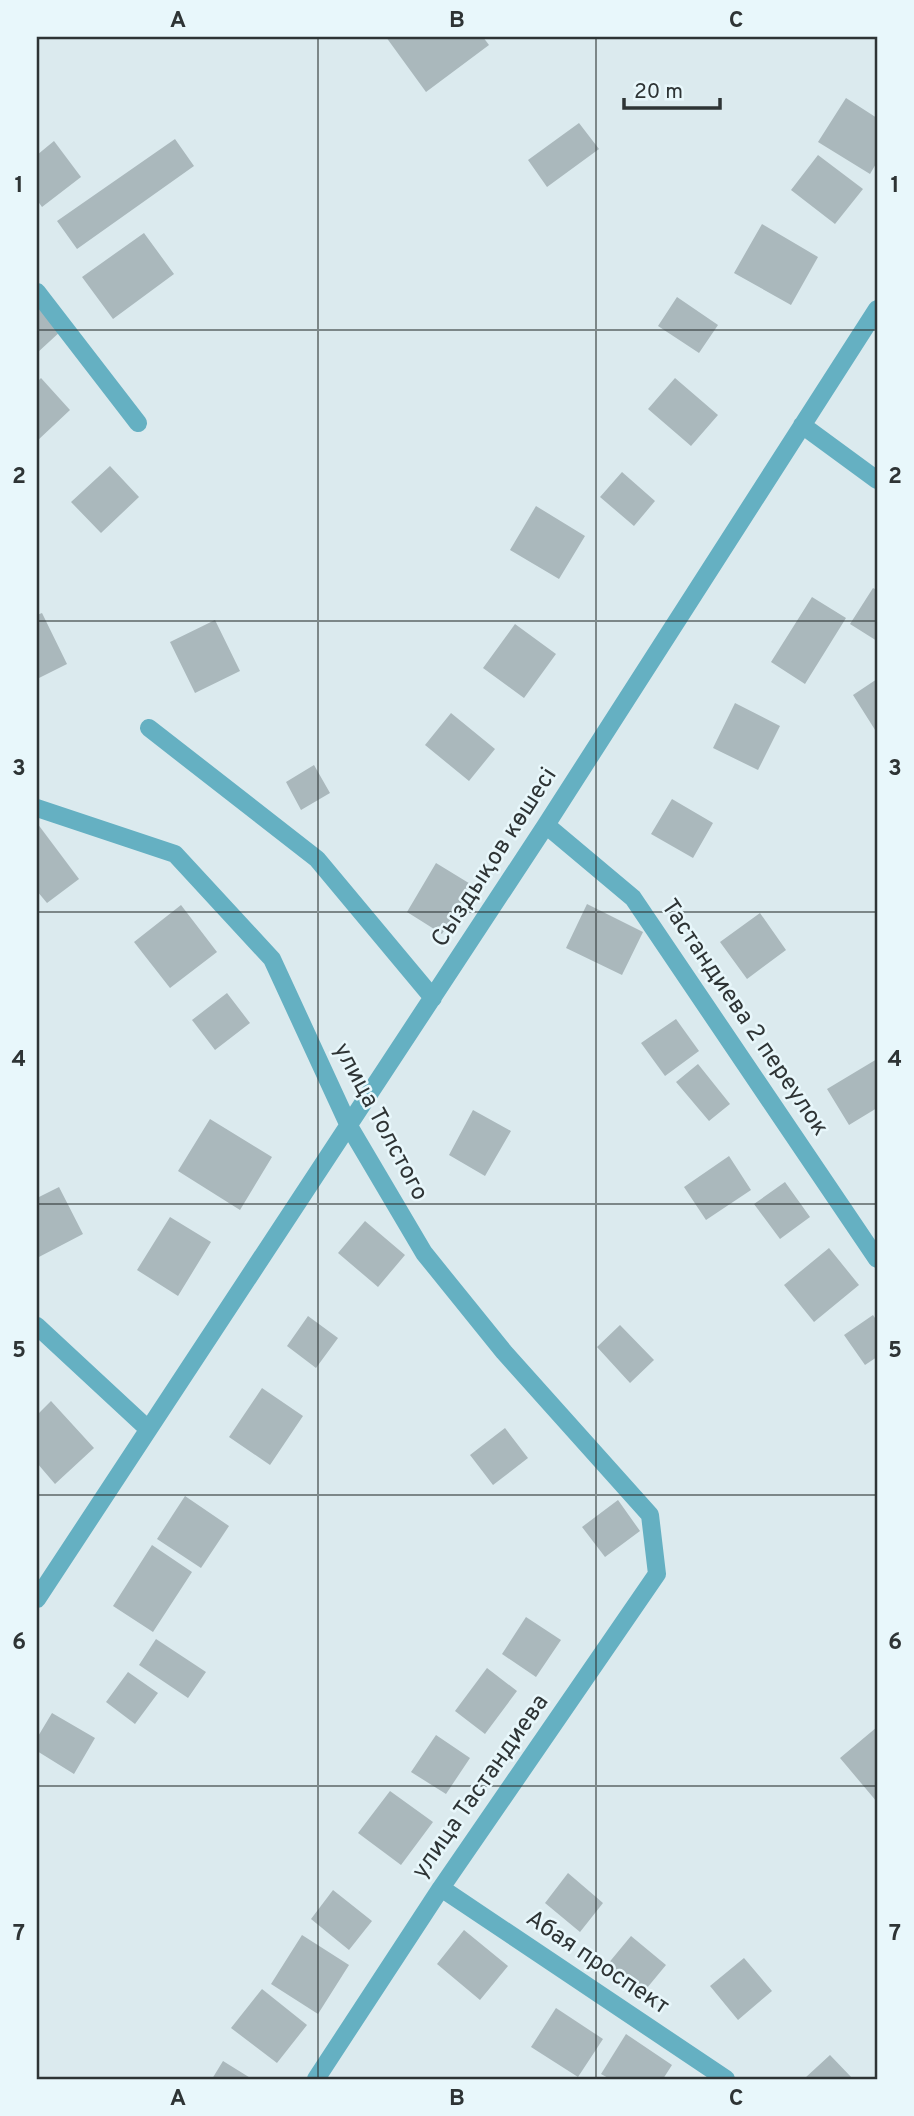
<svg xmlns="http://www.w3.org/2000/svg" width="914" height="2116" font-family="Overpass,sans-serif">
	<rect width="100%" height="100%" fill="#dbeaee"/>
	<!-- building -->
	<path fill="#aab8bc" d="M386,37H483L489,45L426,92Z
		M846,98L877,118V162L870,174L818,142Z
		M579,123L599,149L547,187L528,160Z
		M175,139L194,166L77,249L57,221Z
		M54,141L81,177L42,207L37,200V155Z
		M818,155L863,189L835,224L791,190Z
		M762,224L818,257L791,305L734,273Z
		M144,233L174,274L113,319L82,277Z
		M677,297L718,325L699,353L658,326Z
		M37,303L62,330L37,353Z
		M41,378L70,410L37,441V382Z
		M675,378L718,415L691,446L648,409Z
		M110,466L139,497L101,533L71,502Z
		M622,472L655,501L634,526L600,497Z
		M536,506L585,536L559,579L510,550Z
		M873,588L877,590V641L850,624Z
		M812,597L846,618L805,684L771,662Z
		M42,613L67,664L37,679V615Z
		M215,620L240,671L195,693L170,642Z
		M515,624L556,654L524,698L483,668Z
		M877,679V733L853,695Z
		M735,703L780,726L758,770L713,748Z
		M451,713L495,749L469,781L425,745Z
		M314,765L330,793L301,810L286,782Z
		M672,799L713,823L693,858L651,834Z
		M37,823L79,879L47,903L37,891Z
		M436,863L472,885L442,934L407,912Z
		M587,904L643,932L622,975L566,948Z
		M181,905L217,952L170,988L134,942Z
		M760,913L786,950L747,979L720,942Z
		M227,993L250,1023L215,1050L192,1020Z
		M676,1019L699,1051L665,1076L641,1043Z
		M877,1059V1108L849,1125L827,1089Z
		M698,1064L730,1104L709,1121L676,1082Z
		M473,1110L511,1131L485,1176L449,1155Z
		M210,1119L272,1157L240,1210L178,1171Z
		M729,1156L751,1190L706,1220L684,1187Z
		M785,1182L810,1217L780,1239L754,1204Z
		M59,1187L83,1234L37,1258V1198Z
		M170,1217L211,1242L178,1296L137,1270Z
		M365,1221L405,1255L378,1287L338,1253Z
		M829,1248L859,1285L814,1322L784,1285Z
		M873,1315L877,1321V1357L865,1365L844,1335Z
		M308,1316L338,1338L316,1368L287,1346Z
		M620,1325L654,1360L630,1383L597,1347Z
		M262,1388L303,1416L270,1465L229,1437Z
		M51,1401L94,1448L55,1484L37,1463V1415Z
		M505,1428L528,1458L493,1485L470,1455Z
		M185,1496L229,1526L201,1568L157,1539Z
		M618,1500L640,1531L605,1557L582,1527Z
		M152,1545L192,1572L153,1632L113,1606Z
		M526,1617L561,1640L536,1677L502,1654Z
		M156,1639L206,1672L188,1698L139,1665Z
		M487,1668L517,1691L485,1734L455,1711Z
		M128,1672L158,1693L135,1724L106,1702Z
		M52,1713L95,1738L74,1774L37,1751V1738Z
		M877,1727V1802L840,1758Z
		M436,1735L470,1758L446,1794L411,1772Z
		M390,1791L433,1822L401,1865L358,1833Z
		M568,1873L603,1903L580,1932L545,1903Z
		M333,1890L372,1921L349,1950L311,1919Z
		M464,1930L508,1966L480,2000L437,1964Z
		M302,1935L349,1965L318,2014L271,1984Z
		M631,1936L666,1965L642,1994L607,1965Z
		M744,1958L772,1991L738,2020L710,1986Z
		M262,1989L307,2025L277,2063L231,2028Z
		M556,2008L603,2039L578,2077L531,2047Z
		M626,2034L672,2065L663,2079H610L601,2074Z
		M830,2055L853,2079H806L805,2078Z
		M223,2061L252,2079H212Z"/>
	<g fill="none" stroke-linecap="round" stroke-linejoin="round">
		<!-- street -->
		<path stroke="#65b0c2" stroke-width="18" d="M37,292L138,423
			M802,425L877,480
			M149,728L317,859L433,998
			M37,808L175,854L272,959L349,1126L424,1253L504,1352L650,1515L657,1574L441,1888L316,2079
			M546,825L633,898L877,1259
			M37,1326L148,1429
			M37,1599L546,825L877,309
			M441,1888L726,2079"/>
	</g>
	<!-- grid -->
	<path fill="none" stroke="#2e3435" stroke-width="2" stroke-opacity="0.55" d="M318,37V2079M596,37V2079M37,330H877M37,621H877M37,912H877M37,1204H877M37,1495H877M37,1786H877"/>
	<g text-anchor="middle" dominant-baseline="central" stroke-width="5" stroke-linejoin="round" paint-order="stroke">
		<!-- street labels -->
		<g font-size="24" fill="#2e3435" stroke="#e8f7fb">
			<text transform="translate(495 858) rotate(-57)">Сыздықов көшесі</text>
			<text transform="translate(744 1018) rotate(56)">Тастандиева 2 переулок</text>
			<text transform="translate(380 1122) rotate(62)">улица Толстого</text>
			<text transform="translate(481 1787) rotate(-55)">улица Тастандиева</text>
			<text transform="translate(597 1963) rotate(34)">Абая проспект</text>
		</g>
	</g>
	<!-- border -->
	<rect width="914" height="2116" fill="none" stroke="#e8f7fb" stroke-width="77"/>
	<!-- scale -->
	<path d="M624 98v10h96v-10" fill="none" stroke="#2e3435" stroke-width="3.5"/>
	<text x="634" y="98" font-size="21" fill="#2e3435" stroke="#e8f7fb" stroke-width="5" paint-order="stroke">20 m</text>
	<rect x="38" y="38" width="838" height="2040" fill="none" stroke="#2e3435" stroke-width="2.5"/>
	<g font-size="23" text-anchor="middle" font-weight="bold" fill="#2e3435">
		<text x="178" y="27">A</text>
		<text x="457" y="27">B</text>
		<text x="736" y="27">C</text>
		<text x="19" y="192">1</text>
		<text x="895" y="192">1</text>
		<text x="19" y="483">2</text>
		<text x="895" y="483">2</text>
		<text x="19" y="775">3</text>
		<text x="895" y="775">3</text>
		<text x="19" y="1066">4</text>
		<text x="895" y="1066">4</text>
		<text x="19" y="1357">5</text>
		<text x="895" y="1357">5</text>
		<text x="19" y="1649">6</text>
		<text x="895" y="1649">6</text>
		<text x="19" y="1940">7</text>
		<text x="895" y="1940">7</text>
		<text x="178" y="2105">A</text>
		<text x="457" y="2105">B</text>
		<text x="736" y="2105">C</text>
	</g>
</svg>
